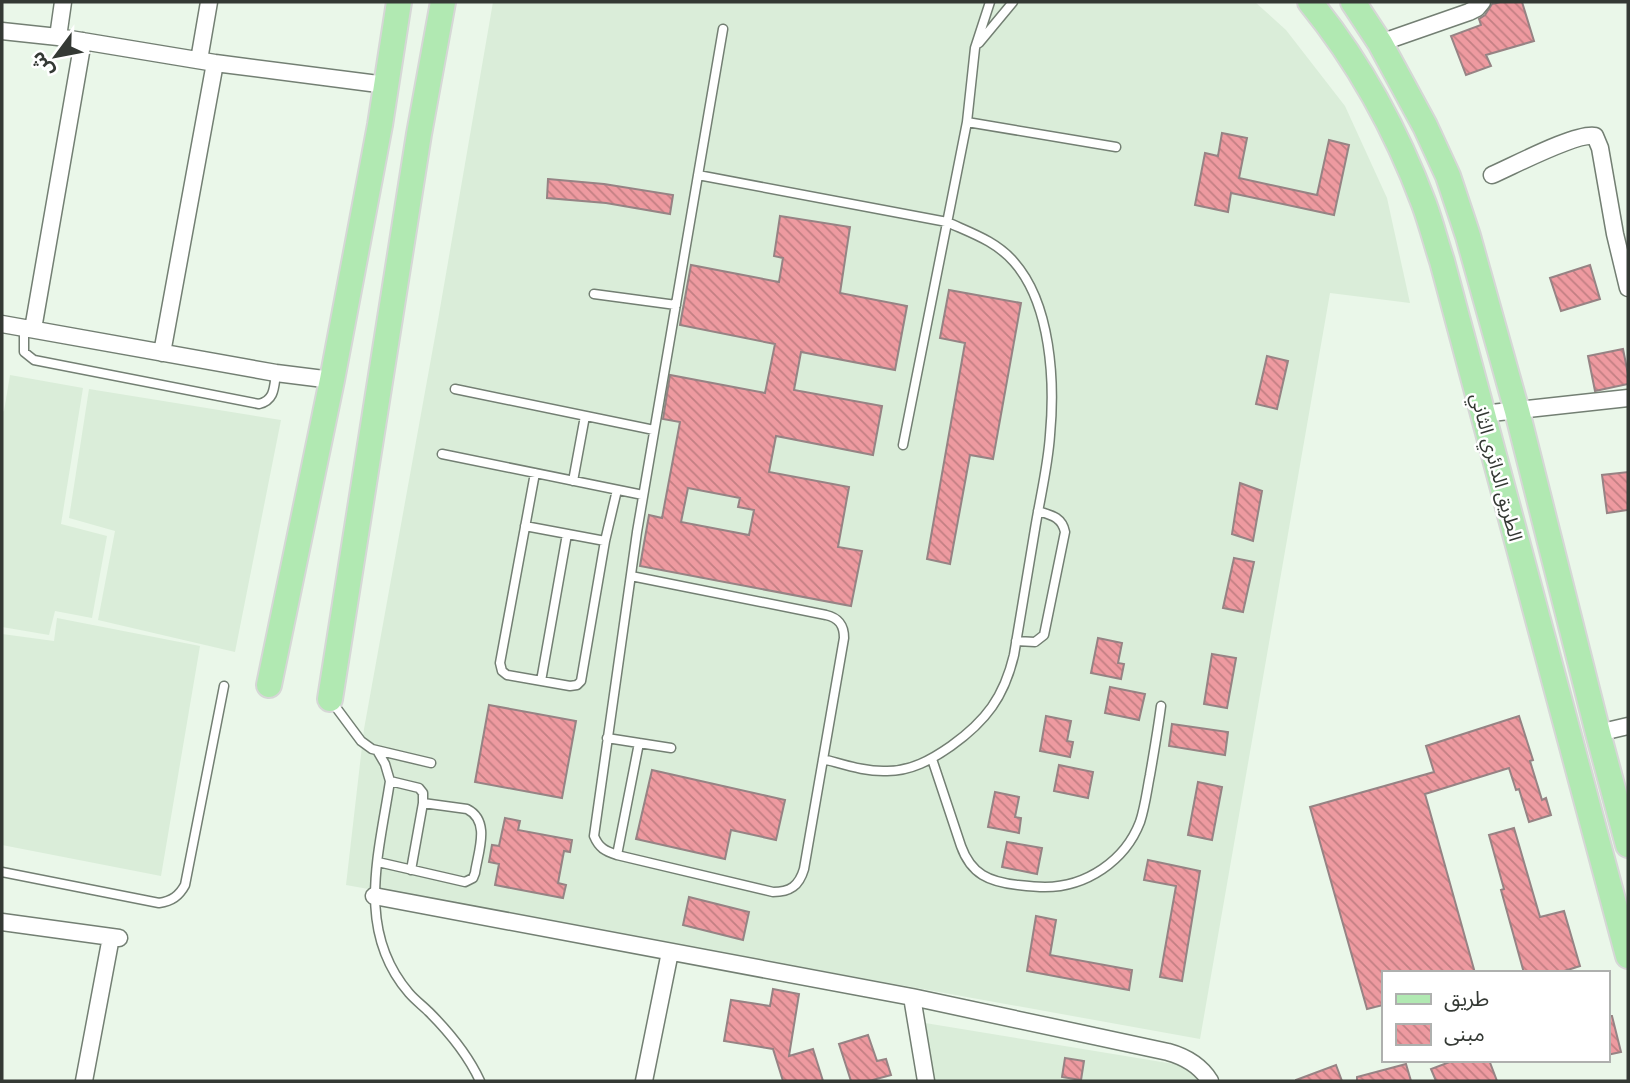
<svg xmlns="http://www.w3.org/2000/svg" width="1630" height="1083" font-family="'IBM Plex Serif','Noto Sans Arabic',serif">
	<defs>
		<pattern id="building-back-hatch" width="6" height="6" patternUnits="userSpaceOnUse" patternTransform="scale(1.75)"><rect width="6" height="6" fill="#ee9aa0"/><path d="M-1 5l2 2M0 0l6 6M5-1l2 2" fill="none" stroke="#c27f83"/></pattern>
	</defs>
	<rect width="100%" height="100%" fill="#eaf7e9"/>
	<!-- built -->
	<path fill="#daedd9" d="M493,2H1255L1286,30L1345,106L1387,198L1410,303L1330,293L1200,1039L346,885L364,729L438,320Z
		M10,375L83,388L61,524L107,536L92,618L55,611L49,635L2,627V412L4,411Z
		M89,389L281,420L235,652L98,620L115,531L69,518Z
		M57,618L200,646L161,876L2,845V634L54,641Z
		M919,1022L1192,1067L1197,1081H933Z"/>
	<!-- building -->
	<path fill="url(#building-back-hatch)" stroke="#968384" stroke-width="2" fill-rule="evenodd" d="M1500,2H1522L1534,41L1486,55L1491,66L1466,75L1451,36L1481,25L1479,19L1485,15L1492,4Z
		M1222,133L1247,138L1239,178L1317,195L1329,140L1349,145L1334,215L1231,193L1228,212L1195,205L1205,153L1218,156Z
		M548,179L604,184L673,195L670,214L606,203L547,198Z
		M780,216L850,227L840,293L907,306L895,370L801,352L794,390L882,406L873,455L776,436L769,472L849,487L838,547L862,551L851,606L640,566L649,515L662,518L680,422L663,419L670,375L765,393L775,344L680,325L691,265L779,282L783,258L774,256ZM688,488L740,498L738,507L754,510L749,535L681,522Z
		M1590,265L1600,299L1561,311L1550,278Z
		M949,290L1021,303L993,459L970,455L950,564L927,559L965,343L940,338Z
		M1623,349L1628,374V384L1595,391L1588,356Z
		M1267,356L1288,361L1277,409L1256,404Z
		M1628,472V510L1607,513L1602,475Z
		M1240,483L1262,491L1253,541L1232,534Z
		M1234,558L1254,562L1243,612L1223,608Z
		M1098,638L1122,643L1118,663L1124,664L1121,679L1091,673Z
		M1212,654L1236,658L1227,708L1204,704Z
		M1110,687L1145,694L1139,720L1105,713Z
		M489,705L576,721L562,798L475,782Z
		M1046,716L1071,721L1067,741L1073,742L1070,757L1040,751Z
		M1519,716L1533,760L1530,761L1542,800L1546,798L1551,815L1529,822L1519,789L1516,790L1509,768L1425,794L1475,973H1383V1005L1367,1009L1310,807L1434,772L1426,746Z
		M1172,724L1228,732L1225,755L1169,746Z
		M1059,765L1093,772L1088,798L1054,791Z
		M652,770L785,800L776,840L731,830L725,859L636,839Z
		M1198,782L1222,787L1212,840L1188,835Z
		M995,792L1019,797L1015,817L1021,818L1019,833L988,827Z
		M505,818L520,821L518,830L572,840L570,852L564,851L558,883L566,885L563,898L495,885L499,864L489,862L492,845L499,846Z
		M1514,828L1540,917L1564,911L1580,966L1558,973H1524L1501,890L1504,889L1489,835Z
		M1007,842L1042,848L1037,874L1002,867Z
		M1148,860L1200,871L1182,981L1160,977L1176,886L1144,880Z
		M689,897L749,912L743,940L683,925Z
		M1036,916L1056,920L1050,955L1132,970L1129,990L1027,971Z
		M773,989L799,994L789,1056L813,1049L823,1081H783L773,1049L724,1041L731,1000L770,1006Z
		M1607,1016H1612L1621,1052L1607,1055Z
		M868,1035L877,1061L886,1059L891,1075L869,1081H851L839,1044Z
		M1065,1058L1084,1061L1081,1080L1062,1077Z
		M1455,1060H1489L1497,1081H1436L1431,1069Z
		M1406,1064L1411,1081H1357V1077Z
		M1336,1065L1342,1081H1296V1080Z"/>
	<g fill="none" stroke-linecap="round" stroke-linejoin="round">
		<!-- service casing -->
		<g stroke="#737f73" stroke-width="11">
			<path id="service" d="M979,43L1013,2
				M967,122L1116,147
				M698,175L947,222C971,233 996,241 1014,262C1051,304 1055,381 1050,435C1048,466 1040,498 1035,529C1028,571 1021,613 1014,655C1004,697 986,721 951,746C931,760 911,771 887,771C865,772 843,764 823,759
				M594,294L676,305
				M24,328V352L34,360L259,404C275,400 274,387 276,373
				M455,389L654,430
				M903,445L967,122L975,48L990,2
				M442,454L643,495
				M535,473L500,663L502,671L507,675L570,686L577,685L581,681L605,541L617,490
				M573,481L585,416
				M525,526L605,541
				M631,576L826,615C839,618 844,625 844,638L804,869C799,886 790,892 773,892L617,855C605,851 599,848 594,836L637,532L723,29
				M1016,641L1035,642L1044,635L1065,532C1062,517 1051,515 1038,511
				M541,681L567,534
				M332,702L361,741L372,749L431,763
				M607,738L671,748
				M378,752L385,764L390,781C379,854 355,930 409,993C415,1000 423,1006 429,1012C449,1032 468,1055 480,1081
				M932,759L961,846C971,874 989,882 1018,885C1027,886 1036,887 1045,887C1086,887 1125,861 1140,822C1145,807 1147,790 1150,775C1154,752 1158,729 1161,706
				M617,855L639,743
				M378,862L465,882L473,878L475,873C478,852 491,821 467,809L423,803V793L419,788L390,781
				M411,870L423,803
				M2,872L159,903C172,901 179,896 185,885L224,686"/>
		</g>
		<!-- minor casing -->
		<g stroke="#737f73" stroke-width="19">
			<path id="minor" d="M2,31L58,37L215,63L386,85
				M58,37L63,2
				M1380,43L1469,12L1477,8L1482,2
				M199,60L209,2
				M1492,175C1513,166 1577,132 1595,136L1600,148L1615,234L1628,288
				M2,324L276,373L332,380
				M33,329L83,41
				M162,353L215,63
				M1482,414L1628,398
				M1598,733L1628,726
				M374,896L912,997L1168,1052C1186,1057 1200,1065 1210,1081
				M2,922L119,938
				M912,997L926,1081
				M84,1081L111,937
				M644,1081L670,952"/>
		</g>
		<!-- primary casing -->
		<g stroke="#d6d7d6" stroke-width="28">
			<path id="primary" d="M1310,2C1359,62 1397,132 1424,204C1431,223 1436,243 1442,261L1628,956
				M1353,2L1380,43L1425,126L1448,176L1468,236L1517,411L1598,733L1628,845
				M269,685L332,380L380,125L399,2
				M330,699L419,134L443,2"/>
		</g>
		<!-- service -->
		<use href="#service" stroke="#fff" stroke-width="8"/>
		<!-- minor -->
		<use href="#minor" stroke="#fff" stroke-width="16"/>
		<!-- primary -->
		<use href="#primary" stroke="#b1e9b2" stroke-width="24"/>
	</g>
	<g text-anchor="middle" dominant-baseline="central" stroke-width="5" stroke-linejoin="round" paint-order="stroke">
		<!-- street labels -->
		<g font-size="19" fill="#343934" stroke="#fff">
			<text transform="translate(1497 467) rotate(75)">الطريق الدائري الثاني</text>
		</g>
	</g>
	<!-- border -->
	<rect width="1630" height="1083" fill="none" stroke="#343934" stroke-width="7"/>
	<!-- legend -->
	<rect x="1382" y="971" width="228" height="91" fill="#ffffff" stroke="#aeb0ae" stroke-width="2"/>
	<rect x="1396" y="994" width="35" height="10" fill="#b1e9b2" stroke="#aeb0ae" stroke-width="2"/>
	<text x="1444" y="1006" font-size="21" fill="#343934">طريق</text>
	<rect x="1396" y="1024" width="35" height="21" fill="url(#building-back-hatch)" stroke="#aeb0ae" stroke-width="2"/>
	<text x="1444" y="1041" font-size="21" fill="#343934">مبنى</text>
	<!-- north arrow -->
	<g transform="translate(56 56) rotate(238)" stroke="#ffffff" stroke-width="5" paint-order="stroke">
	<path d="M0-5L12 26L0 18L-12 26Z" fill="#343934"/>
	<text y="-10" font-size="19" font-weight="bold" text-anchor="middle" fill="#343934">ش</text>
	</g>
</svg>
